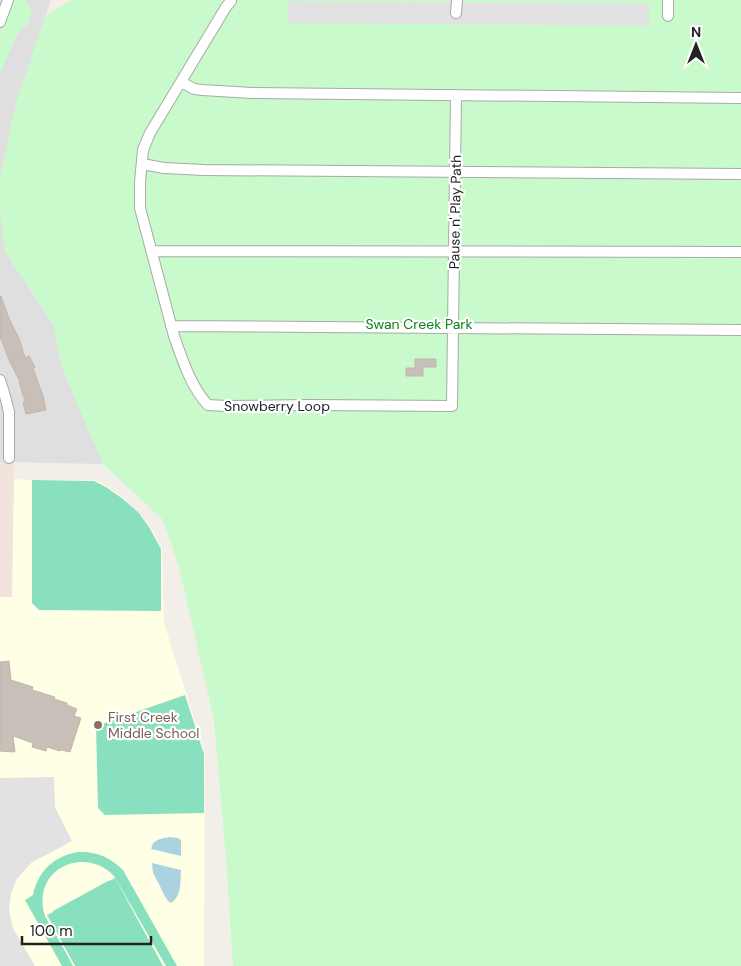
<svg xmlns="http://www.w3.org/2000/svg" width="741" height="966" font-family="'DM Sans',sans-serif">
	<rect width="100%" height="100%" fill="#f2efe9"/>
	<!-- residential -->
	<path fill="#e0dfdf" d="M0,0H51L16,103L0,179Z
		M0,210L5,251L53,324L62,367L103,464L0,462Z"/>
	<!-- education -->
	<path fill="#ffffe5" d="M14,479L32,480H94L102,483L124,498L138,512L151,528L162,549L164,623L205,754L204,966H0V597H12Z"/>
	<!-- military -->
	<path fill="#f3e3dd" d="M0,462H14L12,597H0Z"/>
	<!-- park -->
	<path fill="#c8facc" d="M12,0H24L30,7L32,12L28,24L19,31L0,73V33Z
		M72,0H741V966H233L226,858L214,720L179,567L163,520L103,464L62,367L53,324L5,251L0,210V179L16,103L45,16Z"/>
	<!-- pitch -->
	<path fill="#88e0be" d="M32,480L94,481L106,487L123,499L138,512L149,527L161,549V611L39,610L32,603Z
		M185,695L204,754V813L105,815L98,808L96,726Z
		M78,852C96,851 110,857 123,870L177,966H166L114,876C86,847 37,866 43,908C44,917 50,924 54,932C61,943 67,955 73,966H62L25,900L33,895C38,871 54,856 78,852Z
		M115,878L163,966H75L47,915L53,912V911L108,881H109Z"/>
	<!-- parking -->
	<path fill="#e2e2e2" d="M288,1L649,3V26L288,23Z
		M54,777L55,807L72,841L31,863L16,880L11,894L9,910L13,928L35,966H0V778Z"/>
	<!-- water -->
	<path fill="#aad3df" d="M170,837L178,838L181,840V856L151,849L153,843C158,839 163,838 170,837Z
		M152,863L181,870C180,882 182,896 171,903L168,901L163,893L160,886L153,873Z"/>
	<!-- building -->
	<path fill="#c7bfb8" stroke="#c4b6ab" d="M1,296L8,316L20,341L25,358L29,356L35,367L33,368L43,396L46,410L26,414L23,402L25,401L19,382H20L9,360L1,339H0V297Z
		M415,359H436V367H423V376H406V368H415Z
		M9,661L11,680L33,687L32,690L55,697L54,699L67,703V705L77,709L74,716L81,718L70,752L61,750L60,751L47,747L46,751L32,747L33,743L13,736L15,752L0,751V662Z"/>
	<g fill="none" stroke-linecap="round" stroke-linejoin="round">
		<!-- minor casing -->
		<g stroke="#a9a9a9" stroke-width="12">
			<path id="minor" d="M668,0V16
				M231,1L226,7L150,133L143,150L140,182V208L174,336C182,359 191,387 208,405L226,406L309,405L452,406L456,95
				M456,13L457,0
				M0,22L8,0
				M181,82L194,89L202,90L252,93L741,98
				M142,164L164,168L204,170L741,174
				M151,251L741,252
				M171,326L741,330
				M0,380L5,396L9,412V458"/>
		</g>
		<!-- minor -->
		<use href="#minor" stroke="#fff" stroke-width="10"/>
	</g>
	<!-- markers -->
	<circle fill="#8d6e63" stroke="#fff" stroke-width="2" cx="98" cy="725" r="5"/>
	<g text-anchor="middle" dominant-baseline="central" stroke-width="4.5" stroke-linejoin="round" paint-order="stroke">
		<!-- street labels -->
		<g font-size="14" fill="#222" stroke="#fff">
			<text transform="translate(455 212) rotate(-89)">Pause n' Play Path</text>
			<text x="277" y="406">Snowberry Loop</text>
		</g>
		<!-- park labels -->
		<g font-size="14" fill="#0c8416" stroke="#fff">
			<text x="419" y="324">Swan Creek Park</text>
		</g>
		<!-- education labels -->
		<g font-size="14" fill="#785e54" stroke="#fff" text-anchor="start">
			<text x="108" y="717">First Creek<tspan x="108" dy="16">Middle School</tspan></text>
		</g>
	</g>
	<!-- north arrow -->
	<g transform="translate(696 45)" stroke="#ffffff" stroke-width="4" paint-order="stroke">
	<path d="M0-4L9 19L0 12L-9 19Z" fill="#222222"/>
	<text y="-8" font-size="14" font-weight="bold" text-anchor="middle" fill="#222222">N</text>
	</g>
	<!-- scale -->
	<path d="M22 936v8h129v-8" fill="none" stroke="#222222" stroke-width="2.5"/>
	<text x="30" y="936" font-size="15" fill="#222222" stroke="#ffffff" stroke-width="4" paint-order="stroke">100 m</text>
</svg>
